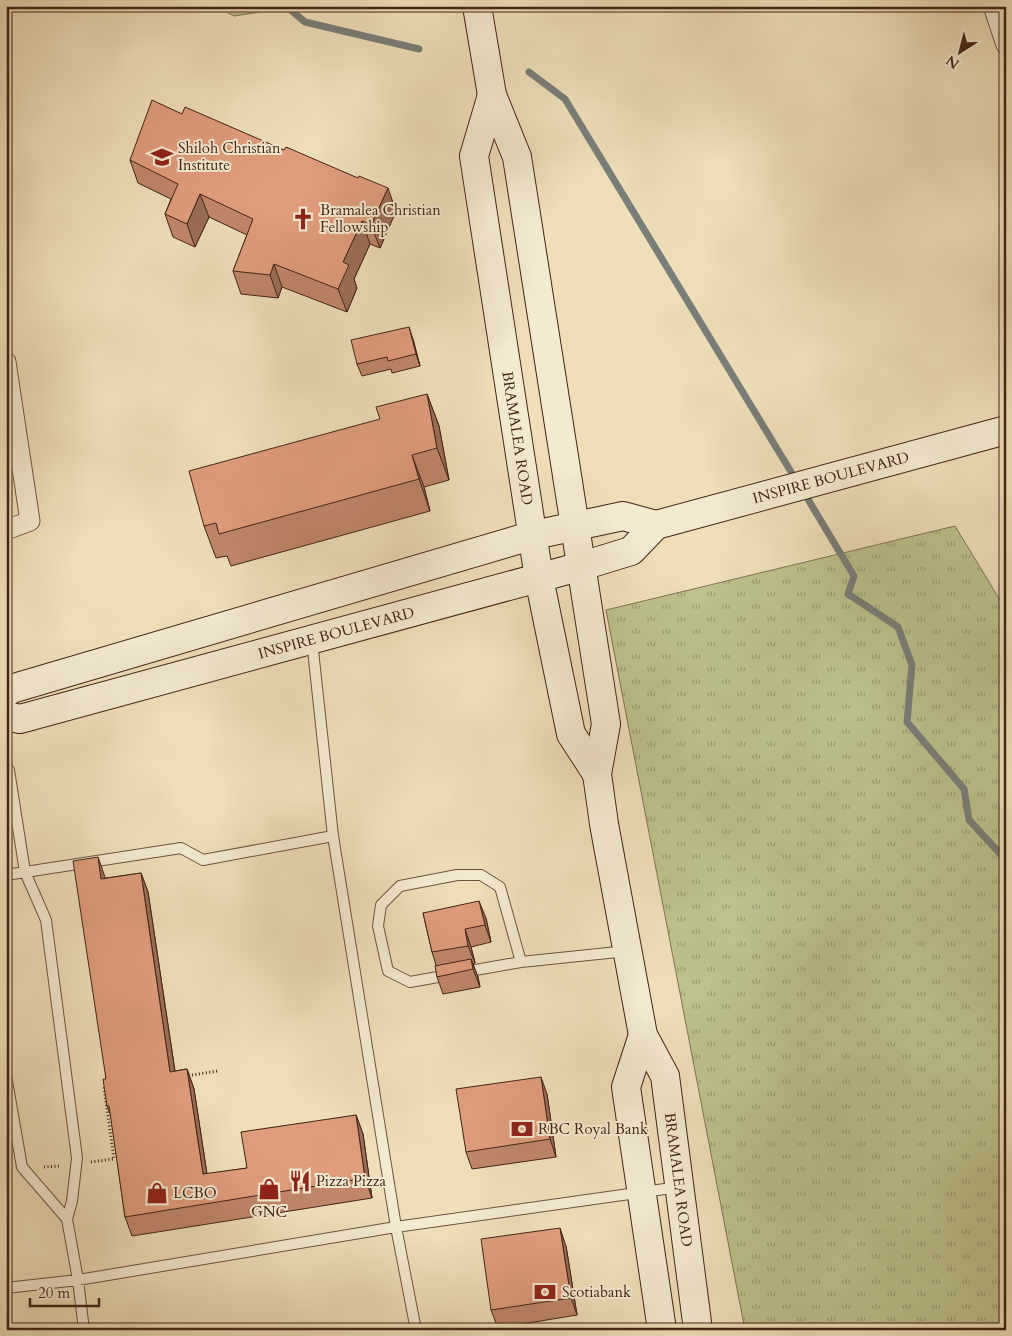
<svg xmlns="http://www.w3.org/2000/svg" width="1012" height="1336" font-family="Cardo,serif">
	<defs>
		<pattern id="grass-tufts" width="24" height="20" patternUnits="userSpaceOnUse" patternTransform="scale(1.25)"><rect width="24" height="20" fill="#bdc18c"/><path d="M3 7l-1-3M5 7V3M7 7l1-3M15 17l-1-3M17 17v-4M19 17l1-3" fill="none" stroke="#9b9d71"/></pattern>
		<pattern id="forest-firs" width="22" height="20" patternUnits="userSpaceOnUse" patternTransform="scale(1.25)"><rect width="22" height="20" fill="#bdc18c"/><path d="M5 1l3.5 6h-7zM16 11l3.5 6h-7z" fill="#9b9d71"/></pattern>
	</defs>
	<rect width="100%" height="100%" fill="#eedfb9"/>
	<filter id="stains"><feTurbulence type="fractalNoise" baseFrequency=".004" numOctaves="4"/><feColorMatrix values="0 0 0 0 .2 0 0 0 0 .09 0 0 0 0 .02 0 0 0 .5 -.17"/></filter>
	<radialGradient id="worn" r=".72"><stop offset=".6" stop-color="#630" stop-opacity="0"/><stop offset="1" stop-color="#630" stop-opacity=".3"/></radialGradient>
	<!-- grass -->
	<path fill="url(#grass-tufts)" stroke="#807251" d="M955,526L1006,610V1330H745L606,610Z"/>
	<!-- forest -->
	<path fill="url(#forest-firs)" stroke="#807251" d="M215,6H299L234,16Z"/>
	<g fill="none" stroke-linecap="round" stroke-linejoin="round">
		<!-- stream -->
		<path stroke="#7a7d79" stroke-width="7" d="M286,6L305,22L419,49
			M529,72L565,99L796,480
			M803,491L854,576L848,594L898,627L912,665L907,722L964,789L969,820L1006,860"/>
		<!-- lane casing -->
		<g stroke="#6d533f" stroke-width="12">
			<path id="lane" d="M312,641L333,836L396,1227L416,1330
				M6,766L9,770L25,872L46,920L77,1158L72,1201L67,1219L78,1280L84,1330
				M6,875L181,848L203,860L333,836
				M464,972L521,962L627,951
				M449,975L410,982L388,971L378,926L381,905L400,886L457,875H481L500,887L521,962
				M6,1075L22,1167L67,1219
				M6,1288L78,1280L396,1227L679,1187"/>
		</g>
		<!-- street casing -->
		<g stroke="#6d533f" stroke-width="21">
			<path id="street" d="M993,6L1006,45
				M6,362L30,521L6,530"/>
		</g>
		<!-- secondary casing -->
		<g stroke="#422416" stroke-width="30">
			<g id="secondary">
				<path id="s1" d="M477,6L492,95L517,157L606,724L597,774L604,824L643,1035L665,1076L698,1330"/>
				<path id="s2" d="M492,95L474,156L539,578L571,734L597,774"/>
				<path id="s3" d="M6,693L11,689L534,535L623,516L656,525L1006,430"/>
				<path id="s4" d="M6,716L20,719L582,566L631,551L656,525"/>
				<path d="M643,1035L626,1087L662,1330"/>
			</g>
		</g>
		<!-- path -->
		<path stroke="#422416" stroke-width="3" stroke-dasharray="1 2.5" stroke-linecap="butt" d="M185,1076L218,1071
			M91,1162L114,1159L104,1087H107
			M44,1167L60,1166"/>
		<!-- lane -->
		<use href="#lane" stroke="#f4ead2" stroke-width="10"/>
		<!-- street -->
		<use href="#street" stroke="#f4ead2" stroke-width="19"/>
		<!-- secondary -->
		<use href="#secondary" stroke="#f4ead2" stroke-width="28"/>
	</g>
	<!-- wall -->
	<path fill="#c0866a" stroke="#422416" d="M130,160L396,211L380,248L370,244L354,279L357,288L347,312L282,287L278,298L241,294L233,271L247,235L209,217L195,247L173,237L165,214L171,199L138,183Z
		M413,339L420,366L392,373L391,369L362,376L357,364Z
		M427,394L439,426L449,480L424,487L430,511L231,566L227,556L216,558L204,526Z
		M141,873L148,892L175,1071L187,1069L194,1089L207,1174L247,1168L356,1115L363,1134L372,1198L132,1236L125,1217L111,1116L107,1106L106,1079V878Z
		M423,913L486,918L491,942L471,947L475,963L473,964L478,977L480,987L443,994L437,977L436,965L432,952Z
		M547,1094L556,1157L472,1169L466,1152Z
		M566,1246L577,1315L498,1328L491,1310Z"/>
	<!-- shaded-wall -->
	<path fill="#9c6d56" stroke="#422416" d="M388,188L396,211L380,248L371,225Z
		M200,194L209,217L195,247L187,224Z
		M362,221L370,244L354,279L357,288L347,312L338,289L343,262Z
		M274,264L282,287L278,298L270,275Z
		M409,327L413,339L420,366L416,354Z
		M427,394L439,426L449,480L437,448Z
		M412,455L424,487L430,511L419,479Z
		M98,857L105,877L108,898L101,879Z
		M141,873L148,892L178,1092L170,1072Z
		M479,901L486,918L491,942L485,925Z
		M465,929L471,947L475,963L468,946Z
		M471,959L478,977L480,987L473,969Z
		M187,1069L194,1089L210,1194L203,1174Z
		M541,1077L547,1094L556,1157L550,1139Z
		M356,1115L363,1134L372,1198L365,1178Z
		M560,1228L566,1246L577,1315L571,1298Z"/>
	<!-- building -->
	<path fill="#df9c7b" stroke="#422416" d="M152,100L182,114L185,107L284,150L286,147L358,178L359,176L388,188L371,225L362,221L343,262L349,265L338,289L274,264L270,275L233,271L253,219L200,194L187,224L165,214L178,184L130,160Z
		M409,327L416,354L388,361L387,357L357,364L351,340Z
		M427,394L437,448L412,455L419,479L219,534L216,523L204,526L189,471L380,419L376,407Z
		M98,857L101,879L141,873L170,1072L187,1069L203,1174L247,1168L241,1132L356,1115L365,1178L125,1217L109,1106H107L103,1079H106L73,861Z
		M479,901L485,925L465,929L468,946L432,952L423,913Z
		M471,959L473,969L437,977L435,966Z
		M541,1077L550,1139L466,1152L456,1089Z
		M560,1228L571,1298L491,1310L481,1239Z"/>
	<!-- icons -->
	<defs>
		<g id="school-bare" transform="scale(1.725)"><path d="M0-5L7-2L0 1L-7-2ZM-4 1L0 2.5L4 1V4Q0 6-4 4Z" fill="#8f2418" stroke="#f4ead2" stroke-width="2.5" paint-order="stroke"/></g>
		<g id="church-bare" transform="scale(1.725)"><path d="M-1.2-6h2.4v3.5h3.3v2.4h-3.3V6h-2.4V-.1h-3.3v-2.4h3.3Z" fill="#8f2418" stroke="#f4ead2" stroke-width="2.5" paint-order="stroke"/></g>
		<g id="bank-bare" transform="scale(1.725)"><path d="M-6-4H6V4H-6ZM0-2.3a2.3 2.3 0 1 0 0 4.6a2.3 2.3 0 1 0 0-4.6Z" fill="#8f2418" stroke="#f4ead2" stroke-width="2.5" paint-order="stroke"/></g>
		<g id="restaurant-bare" transform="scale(1.725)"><path d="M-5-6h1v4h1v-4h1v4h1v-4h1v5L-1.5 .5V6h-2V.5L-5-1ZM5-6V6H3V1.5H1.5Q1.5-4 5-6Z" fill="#8f2418" stroke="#f4ead2" stroke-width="2.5" paint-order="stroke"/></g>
		<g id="shop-bare" transform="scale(1.725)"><path d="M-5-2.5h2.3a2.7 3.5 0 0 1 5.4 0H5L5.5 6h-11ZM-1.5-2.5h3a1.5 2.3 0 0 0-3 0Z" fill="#8f2418" stroke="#f4ead2" stroke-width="2.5" paint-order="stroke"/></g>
	</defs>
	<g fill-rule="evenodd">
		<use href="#school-bare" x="162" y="157"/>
		<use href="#church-bare" x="303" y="219"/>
		<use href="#bank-bare" x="522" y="1129"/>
		<use href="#restaurant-bare" x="300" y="1181"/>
		<use href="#shop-bare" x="269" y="1189"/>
		<use href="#shop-bare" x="157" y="1193"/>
		<use href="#bank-bare" x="545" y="1292"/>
	</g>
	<g text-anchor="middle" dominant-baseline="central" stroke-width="4" stroke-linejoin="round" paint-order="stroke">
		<!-- poi labels -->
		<g font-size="15" fill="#422416" stroke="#f4ead2" text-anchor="start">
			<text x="178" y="148">Shiloh Christian<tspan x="178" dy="17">Institute</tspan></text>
			<text x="320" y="210">Bramalea Christian<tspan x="320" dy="17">Fellowship</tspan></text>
			<text x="538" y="1129">RBC Royal Bank</text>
			<text x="316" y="1181">Pizza Pizza</text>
			<text x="173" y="1193">LCBO</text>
			<text x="269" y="1212" text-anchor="middle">GNC</text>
			<text x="562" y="1292">Scotiabank</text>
		</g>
		<!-- street labels -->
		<g font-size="15" fill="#422416" stroke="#f4ead2">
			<text stroke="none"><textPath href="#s2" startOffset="349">BRAMALEA ROAD</textPath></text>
			<text stroke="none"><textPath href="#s3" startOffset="858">INSPIRE BOULEVARD</textPath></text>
			<text stroke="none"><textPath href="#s4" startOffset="342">INSPIRE BOULEVARD</textPath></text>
			<text stroke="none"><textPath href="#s1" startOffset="1198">BRAMALEA ROAD</textPath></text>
		</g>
	</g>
	<!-- margin -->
	<rect width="1012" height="1336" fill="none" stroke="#eedfb9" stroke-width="25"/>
	<rect x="8" y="8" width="997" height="1321" fill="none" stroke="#422416" stroke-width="2.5"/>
	<rect x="12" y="12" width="987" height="1311" fill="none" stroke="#422416"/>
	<!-- north arrow -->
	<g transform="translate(960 52) rotate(216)" stroke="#f4ead2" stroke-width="4" paint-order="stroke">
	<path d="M0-4L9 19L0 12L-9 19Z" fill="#422416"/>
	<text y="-8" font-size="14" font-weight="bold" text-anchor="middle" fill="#422416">N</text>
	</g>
	<!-- scale -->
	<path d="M30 1298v8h69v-8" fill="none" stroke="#422416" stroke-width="2.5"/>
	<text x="38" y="1298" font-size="15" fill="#422416" stroke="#f4ead2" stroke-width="4" paint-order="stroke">20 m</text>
	<rect width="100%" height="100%" filter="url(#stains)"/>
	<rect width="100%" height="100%" fill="url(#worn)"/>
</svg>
